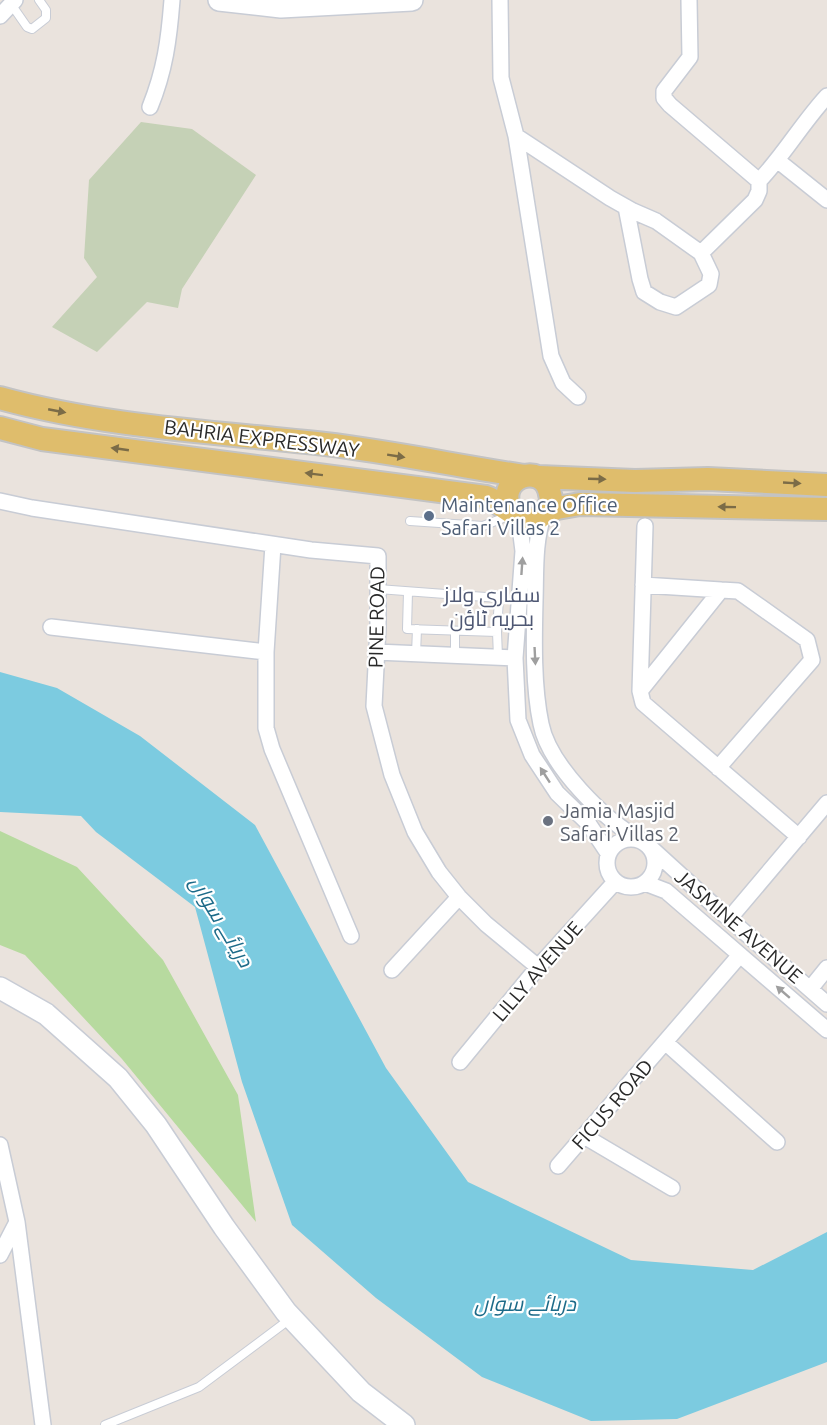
<svg xmlns="http://www.w3.org/2000/svg" width="827" height="1425" font-family="Ubuntu,Cairo,sans-serif">
	<rect width="100%" height="100%" fill="#eae3dd"/>
	<!-- green -->
	<path fill="#b7da9f" d="M0,831L77,867L163,960L238,1095L256,1222L122,1059L25,955L0,945Z"/>
	<!-- cemetery -->
	<path fill="#c5d1b6" d="M141,122L192,129L256,175L182,289L178,308L147,302L97,352L52,327L97,277L84,258L89,180Z"/>
	<!-- water -->
	<path fill="#7ccbe0" d="M0,672L57,688L140,736L255,825L386,1068L468,1182L631,1260L753,1270L827,1232V1362L677,1419L591,1421L482,1377L376,1298L292,1225L242,1082L195,907L96,832L81,816L0,812Z"/>
	<g fill="none" stroke-linecap="round" stroke-linejoin="round">
		<!-- lane casing -->
		<g stroke="#c8ccd5" stroke-width="10">
			<path id="lane" d="M11,4L27,27L32,29L46,18V10L39,0
				M410,521L483,526L508,516
				M378,589L499,598L497,632L498,657
				M408,592L407,629L497,632
				M455,631V655
				M416,654L417,629
				M105,1425L199,1387L290,1319"/>
		</g>
		<!-- street casing -->
		<g stroke="#c8ccd5" stroke-width="18">
			<path id="street" d="M500,0L501,78L516,136L551,356L563,383L578,397
				M689,0L690,57L664,91V98L670,105L759,181
				M0,16L15,0
				M150,107C165,70 169,39 172,0
				M516,136L610,198L633,211L656,221L701,253L711,274L709,285L676,307L660,302L644,292L640,279L626,207
				M777,160L827,200
				M701,253L755,200L759,191V181C784,155 802,123 827,96
				M0,501L32,508L311,550L378,556V627L374,706L392,775L415,832L439,872L459,897L486,924L538,967
				M513,514L521,535L523,551L515,658L518,720L532,755L557,793L588,823L608,853
				M544,514C534,541 536,572 535,601C534,640 533,686 541,724C549,765 605,821 641,840
				M273,545L266,652V728L272,749L351,936
				M643,585L721,590
				M51,627L266,652
				M376,652L515,658
				M640,691L645,526
				M718,768L812,660L807,640L738,591L721,590L640,691L643,703L799,837
				M607 863a24 24 0 1 1 48 0a24 24 0 1 1-48 0Z
				M651,848L719,910L827,1004
				M645,883L666,891L827,1030
				M729,919L827,803
				M392,970L459,897
				M810,989L827,968
				M665,1042L777,1142
				M460,1062L538,967L615,882
				M584,1136L672,1188
				M0,1145L17,1222L43,1425
				M558,1166L740,955
				M0,1255L17,1222"/>
		</g>
		<!-- secondary casing -->
		<g stroke="#c8ccd5" stroke-width="24">
			<path id="secondary" d="M219,0L281,7L412,0
				M0,988L46,1014L118,1078L156,1125L224,1227L286,1312L361,1392L404,1425"/>
		</g>
		<!-- primary casing -->
		<g stroke="#c3c3c3" stroke-width="26">
			<path id="primary" d="M0,398C105,427 217,432 325,444C392,452 458,466 524,476
				M0,428L42,439L486,497C505,503 528,535 546,511C550,506 552,500 550,494C544,459 490,478 513,514
				M539,477L635,481L708,479L827,485
				M544,514L557,508L580,504L827,509"/>
		</g>
		<!-- lane -->
		<use href="#lane" stroke="#fff" stroke-width="8"/>
		<!-- street -->
		<use href="#street" stroke="#fff" stroke-width="15"/>
		<!-- secondary -->
		<use href="#secondary" stroke="#fff" stroke-width="21"/>
		<!-- primary -->
		<use href="#primary" stroke="#dfbd6c" stroke-width="22"/>
	</g>
	<!-- one-way arrows -->
	<defs><path id="oneway-solid" d="M-6-.8H1V-3.2L6.5 0L1 3.2V.8H-6Z" transform="scale(1.5)"/></defs>
	<g fill="#7b6c47">
		<use href="#oneway-solid" transform="translate(57 411) rotate(11)"/>
		<use href="#oneway-solid" transform="translate(120 449) rotate(-172)"/>
		<use href="#oneway-solid" transform="translate(396 456) rotate(9)"/>
		<use href="#oneway-solid" transform="translate(314 474) rotate(-173)"/>
		<use href="#oneway-solid" transform="translate(597 479) rotate(2)"/>
		<use href="#oneway-solid" transform="translate(792 483) rotate(3)"/>
		<use href="#oneway-solid" transform="translate(727 507) rotate(-179)"/>
	</g>
	<g fill="#9f9f9f">
		<use href="#oneway-solid" transform="translate(522 566) rotate(-86)"/>
		<use href="#oneway-solid" transform="translate(535 656) rotate(87)"/>
		<use href="#oneway-solid" transform="translate(545 775) rotate(-123)"/>
		<use href="#oneway-solid" transform="translate(783 992) rotate(-139)"/>
	</g>
	<!-- markers -->
	<circle fill="#5c6f8a" stroke="#fff" stroke-width="2" cx="429" cy="516" r="6"/>
	<circle fill="#6b7280" stroke="#fff" stroke-width="2" cx="548" cy="821" r="6"/>
	<g text-anchor="middle" dominant-baseline="central" stroke-width="4.5" stroke-linejoin="round" paint-order="stroke">
		<!-- street labels -->
		<g font-size="20" fill="#292929" stroke="#fff">
			<text transform="translate(262 438) rotate(7)">BAHRIA EXPRESSWAY</text>
			<text transform="translate(376 617) rotate(-89)">PINE ROAD</text>
			<text transform="translate(739 926) rotate(41)">JASMINE AVENUE</text>
			<text transform="translate(537 971) rotate(-49)">LILLY AVENUE</text>
			<text transform="translate(612 1104) rotate(-49)">FICUS ROAD</text>
		</g>
		<!-- service labels -->
		<g font-size="20" fill="#4e5e75" stroke="#fff" text-anchor="start">
			<text x="441" y="504">Maintenance Office<tspan x="441" dy="23">Safari Villas 2</tspan></text>
		</g>
		<!-- worship labels -->
		<g font-size="20" fill="#5b616d" stroke="#fff" text-anchor="start">
			<text x="560" y="810">Jamia Masjid<tspan x="560" dy="23">Safari Villas 2</tspan></text>
		</g>
		<!-- neighbourhood labels -->
		<g font-size="21" fill="#4f5874" stroke="#fff">
			<text x="492" y="594">سفاری ولاز<tspan x="492" dy="24">بحریہ ٹاؤن</tspan></text>
		</g>
		<!-- water labels -->
		<g font-size="21" font-style="italic" fill="#1d6b89" stroke="#fff">
			<text transform="translate(222 921) rotate(59)">دریائے سواں</text>
			<text x="525" y="1303">دریائے سواں</text>
		</g>
	</g>
</svg>
